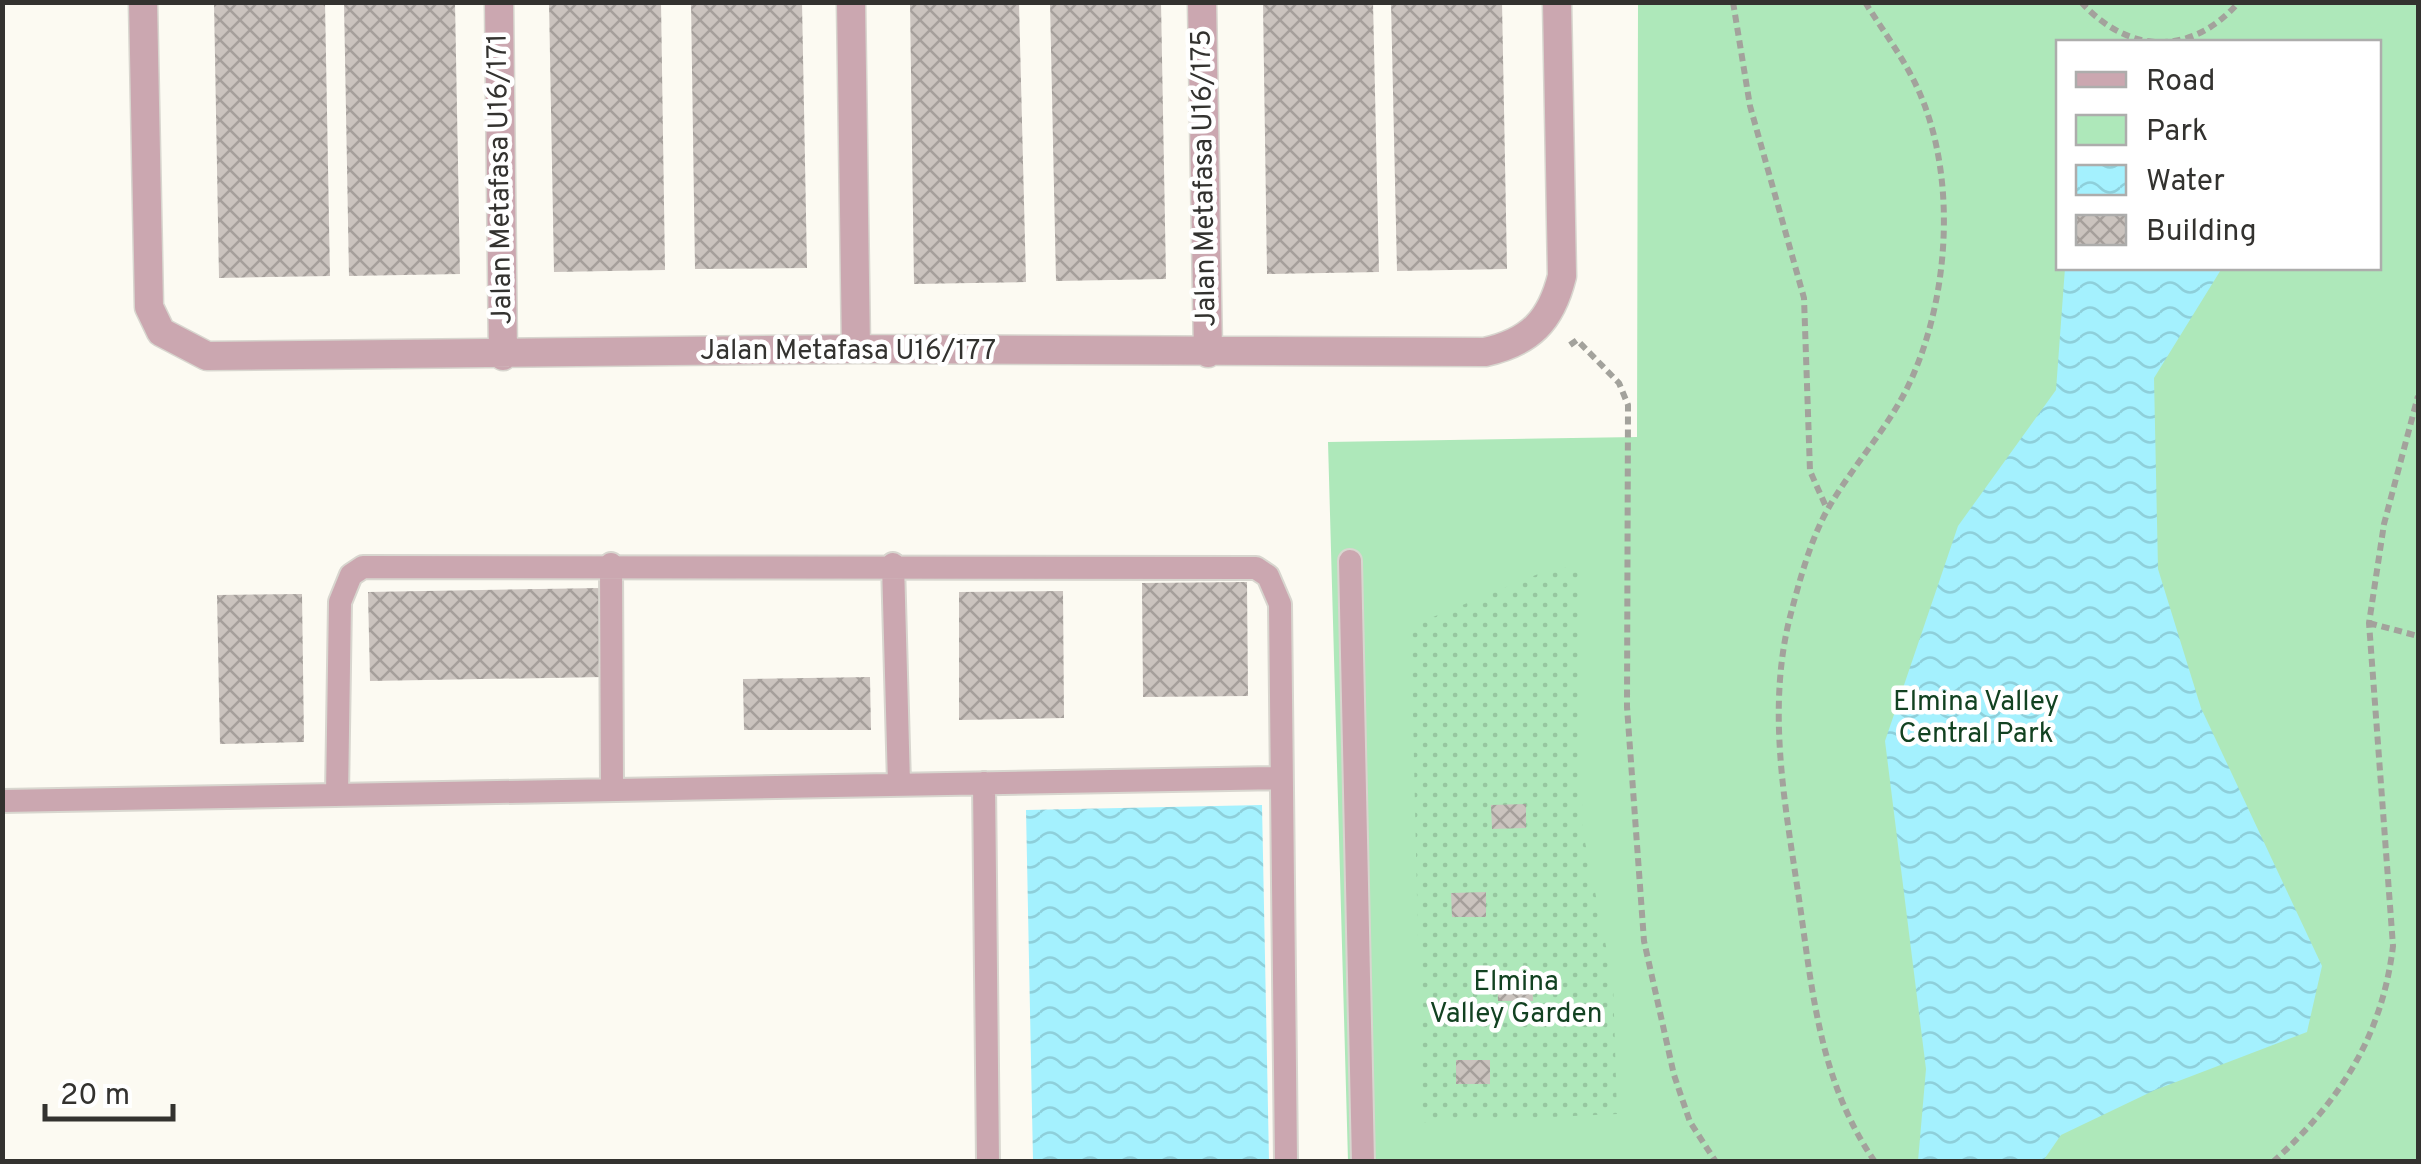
<svg xmlns="http://www.w3.org/2000/svg" width="2421" height="1164" font-family="Overpass,sans-serif">
	<defs>
		<pattern id="garden-dots" width="8" height="8" patternUnits="userSpaceOnUse" patternTransform="scale(2.5)"><rect width="8" height="8" fill="#aee8ba"/><path d="M2 2h.1M6 6h.1" fill="none" stroke="#96c7a0" stroke-width="1.8" stroke-linecap="round"/></pattern>
		<pattern id="water-waves" width="16" height="10" patternUnits="userSpaceOnUse" patternTransform="scale(2.5)"><rect width="16" height="10" fill="#a4f1fe"/><path d="M0 5q4-4 8 0t8 0" fill="none" stroke="#8ecfda"/></pattern>
		<pattern id="building-cross-hatch" width="8" height="8" patternUnits="userSpaceOnUse" patternTransform="scale(2.5)"><rect width="8" height="8" fill="#cac3be"/><path d="M0 0l8 8M0 8l8-8" fill="none" stroke="#a59f9b"/></pattern>
	</defs>
	<rect width="100%" height="100%" fill="#fcfaf2"/>
	<!-- green -->
	<path fill="#aee8ba" fill-rule="evenodd" d="M1638,3H2418V1161H1348L1328,442L1637,437ZM2058,42H2378V268H2058Z"/>
	<!-- garden -->
	<path fill="url(#garden-dots)" d="M1578,567L1583,832L1613,981L1617,1114L1422,1123L1411,626L1553,568Z"/>
	<!-- water -->
	<path fill="url(#water-waves)" d="M2065,268H2222L2154,378L2158,569L2201,708L2322,966L2307,1032L2155,1090L2061,1135L2043,1161H1918L1926,1069L1885,741L1958,526L2056,390Z
		M1262,805L1269,1161H1033L1026,810Z"/>
	<!-- building -->
	<path fill="url(#building-cross-hatch)" d="M214,2H325L330,276L219,278Z
		M344,2H455L460,274L349,276Z
		M549,2H661L665,270L554,272Z
		M691,2H802L807,268L695,269Z
		M910,2H1019L1026,282L914,284Z
		M1050,2H1161L1166,279L1056,281Z
		M1263,2H1373L1379,272L1267,274Z
		M1391,2H1502L1507,269L1397,271Z
		M1247,582L1248,696L1143,697L1142,583Z
		M602,588L603,677L370,681L368,592Z
		M1063,591L1064,718L959,720V592Z
		M302,594L304,742L220,744L217,595Z
		M870,677L871,730H744L743,679Z
		M1526,804V828L1492,829L1491,805Z
		M1486,892V917H1452L1451,893Z
		M1532,976L1533,1001H1498L1497,977Z
		M1456,1060H1490V1084H1456Z"/>
	<g fill="none" stroke-linecap="round" stroke-linejoin="round">
		<!-- service casing -->
		<g stroke="#d8d6cf" stroke-width="26">
			<path id="service" d="M1350,561L1363,1162
				M611,564L612,789
				M893,564L899,784
				M984,783L988,1162
				M337,795L340,602L351,575L363,567L1256,568L1268,576L1280,604L1286,1162
				M2,801L1279,778"/>
		</g>
		<!-- minor casing -->
		<g stroke="#d8d6cf" stroke-width="31">
			<path id="minor" d="M143,2L149,307L161,332L207,356L856,349L1485,352C1530,342 1551,321 1562,276L1557,2
				M499,2L503,356
				M851,2L856,349
				M1202,2L1208,353"/>
		</g>
		<!-- path -->
		<path stroke="#a3a29c" stroke-width="6" stroke-dasharray="8 5" stroke-linecap="butt" d="M1733,2L1750,106L1804,298L1810,471L1827,509
			M1865,2C1881,28 1900,53 1913,79C1957,164 1951,287 1914,373C1894,422 1855,462 1829,507C1811,538 1800,579 1791,613C1764,715 1788,817 1802,920C1814,1007 1824,1088 1875,1162
			M2081,2C2129,55 2192,56 2239,2
			M1570,345L1577,340L1619,383L1628,405L1627,707L1644,941L1674,1075L1690,1122L1716,1162
			M2369,623L2418,636
			M2273,1162C2340,1101 2382,1037 2393,946L2369,623L2384,524L2418,396"/>
		<!-- service -->
		<use href="#service" stroke="#cba7b0" stroke-width="22"/>
		<!-- minor -->
		<use href="#minor" stroke="#cba7b0" stroke-width="28"/>
	</g>
	<g text-anchor="middle" dominant-baseline="central" stroke-width="9" stroke-linejoin="round" paint-order="stroke">
		<!-- street labels -->
		<g font-size="28" fill="#33322f" stroke="#fff">
			<text transform="translate(1205 178) rotate(-91)">Jalan Metafasa U16/175</text>
			<text transform="translate(501 179) rotate(-91)">Jalan Metafasa U16/171</text>
			<text x="848" y="352">Jalan Metafasa U16/177</text>
		</g>
		<!-- park labels -->
		<g font-size="28" fill="#124221" stroke="#fff">
			<text x="1976" y="703">Elmina Valley<tspan x="1976" dy="32">Central Park</tspan></text>
			<text x="1516" y="983">Elmina<tspan x="1516" dy="32">Valley Garden</tspan></text>
		</g>
	</g>
	<!-- border -->
	<rect width="2421" height="1164" fill="none" stroke="#33322f" stroke-width="10"/>
	<!-- legend -->
	<rect x="2056" y="40" width="325" height="230" fill="#ffffff" stroke="#adadac" stroke-width="2.5"/>
	<rect x="2076" y="72" width="50" height="15" fill="#cba7b0" stroke="#adadac" stroke-width="2.5"/>
	<text x="2146" y="90" font-size="30" fill="#33322f">Road</text>
	<rect x="2076" y="115" width="50" height="30" fill="#aee8ba" stroke="#adadac" stroke-width="2.5"/>
	<text x="2146" y="140" font-size="30" fill="#33322f">Park</text>
	<rect x="2076" y="165" width="50" height="30" fill="url(#water-waves)" stroke="#adadac" stroke-width="2.5"/>
	<text x="2146" y="190" font-size="30" fill="#33322f">Water</text>
	<rect x="2076" y="215" width="50" height="30" fill="url(#building-cross-hatch)" stroke="#adadac" stroke-width="2.5"/>
	<text x="2146" y="240" font-size="30" fill="#33322f">Building</text>
	<!-- scale -->
	<path d="M45 1104v15h128v-15" fill="none" stroke="#33322f" stroke-width="5"/>
	<text x="60" y="1104" font-size="30" fill="#33322f" stroke="#ffffff" stroke-width="8" paint-order="stroke">20 m</text>
</svg>
